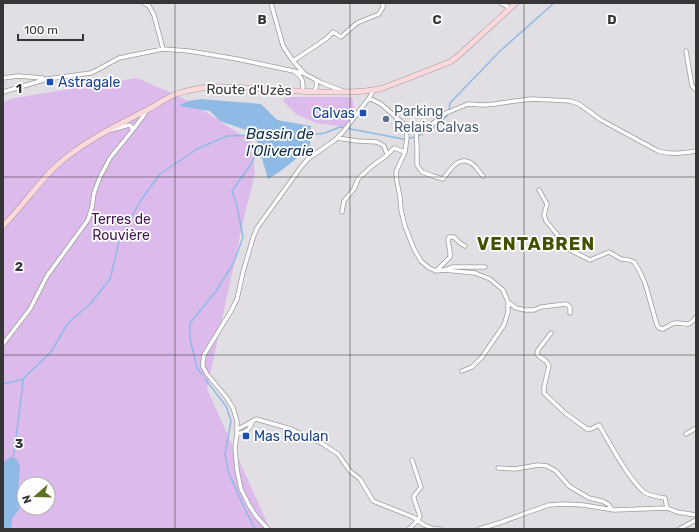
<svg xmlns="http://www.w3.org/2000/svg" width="699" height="532" font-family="Rubik,sans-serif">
	<rect width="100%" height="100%" fill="#e2dfe4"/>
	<!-- green -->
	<path fill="#dcbaec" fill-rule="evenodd" d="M137,78L187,100L251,141L255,173L243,222L207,389L270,529H3V102L15,98ZM24,484H48V508H24Z
		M291,97H352L355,114L345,127L316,123L296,114L283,101L285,98Z"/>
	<!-- water -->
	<path fill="#8fbae6" d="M201,99L261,104L277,120L311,126L310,146C297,159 283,170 268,179L255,135L252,132L220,121L210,111L179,106L188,101Z
		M10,457L16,459L20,465L18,493L19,509L12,519L11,529H3V463Z"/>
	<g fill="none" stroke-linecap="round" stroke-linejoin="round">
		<!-- stream -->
		<path stroke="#8fbae6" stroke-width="1.5" d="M449,110L450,103L453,100L500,51L554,3
			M310,135L325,133L340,127L403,139C424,137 432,129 447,116V114
			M202,375L197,368L190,339V323L216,291L234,262L243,237L237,206L232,191L251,164L259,149
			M205,379L226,406L231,421L225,454L228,471L242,503L255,529
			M3,384L23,379L51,352L68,323L90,304L110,279L120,238L141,200L160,174L197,149L227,136L256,135
			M13,460C16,433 21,406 23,379"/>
		<!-- street casing -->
		<g stroke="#9e9ba0" stroke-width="5">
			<path id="street" d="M144,3L149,6L154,15L163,49
				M271,3L283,46L293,61L303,72
				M501,3L510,8
				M686,51L692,86L696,90
				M293,61L326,39L333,32L341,37L357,23L379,14L383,7V3
				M295,72C303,78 303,81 303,91
				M3,78L18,76L43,78
				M3,92L47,79L91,73L99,69L119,58L163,49L189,51L237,59L303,73L322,83L343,91
				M313,92C317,88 317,85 316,80
				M369,98L381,104L406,126L416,129H422L431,125L446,113L468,104L483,105L495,104L515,101L532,99L570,101L579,104L601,120L658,151C670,155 683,153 696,151
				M406,126L407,137L405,152L396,172L397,182L400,197L401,210L405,226L414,249L421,261L429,268L436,271L444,270L475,273L490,279L503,290L508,302V312L504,325L482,357L472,367L462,371
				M416,129L417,147V165L422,172L433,176L443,179C450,170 459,155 471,163C476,166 479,172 483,176
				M111,130L129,125L132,127V131
				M337,138L357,141L377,142L384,146L387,154
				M539,190L547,204L544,215L546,221L570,250L590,260L609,252L621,259L629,260L634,262L639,270L645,283L657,325L659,328L663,329C667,327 671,324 675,323C687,322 687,329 696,317
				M342,212L344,201L354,189L358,179L372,166L386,156L394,148L405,152
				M445,270L452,267H485
				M436,271L450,257V252L448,240L449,237H454L460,243L465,246
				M508,302L516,308L525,310H534L541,307L566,304L570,307V313
				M551,333L538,350L537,354C541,360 545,357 549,366L544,387V393L565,413L587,429H591L599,425C611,445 627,477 644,492C650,496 658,497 665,498L667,508
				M3,344L30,309L47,276L88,220L92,207L94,193L100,177L110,158L132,131L144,115L146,111
				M237,429L242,427L256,419L291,429L323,444L338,454L345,464L350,471L360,479L373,501L413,517L424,525L434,529H441
				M237,434C247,432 249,430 253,421
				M686,434L696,428
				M498,468L515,469L538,465L547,466L556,471L569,486L589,498L602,501L608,504L613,510
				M268,529L256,516L249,505L241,489L237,470L235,448L237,434V421L233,408L227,398L207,374L203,367V362L204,355L231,311L237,299L243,272L253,238L257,228L301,167L308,159L335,140L343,132L369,98L373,91
				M409,529L418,520L420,516L414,499V496L421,487L412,460
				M479,529L502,522L526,513L549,505L564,504L583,505L614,510L667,508L677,512L696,515
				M679,529L696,520"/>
		</g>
		<!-- secondary casing -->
		<g stroke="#9e9ba0" stroke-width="6">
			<path id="secondary" d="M3,226C21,208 35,187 53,169C77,145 117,125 147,110C156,105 166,98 176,94C192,89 208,86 224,87C260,88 296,92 332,92C350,92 367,92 383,88L450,62L458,56L516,3"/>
		</g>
		<!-- street -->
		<use href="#street" stroke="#fff" stroke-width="3.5"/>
		<!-- secondary -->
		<use href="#secondary" stroke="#fed9db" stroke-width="5"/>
	</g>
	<!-- grid -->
	<path fill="none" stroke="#363537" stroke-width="1" stroke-opacity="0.55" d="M175,3V529M350,3V529M524,3V529M3,177H696M3,355H696"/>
	<!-- markers -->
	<g fill="#1a4fb4" stroke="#fff" stroke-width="1.5">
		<rect x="46" y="78" width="8" height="8" rx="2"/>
		<rect x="359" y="109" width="8" height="8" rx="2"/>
		<rect x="242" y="432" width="8" height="8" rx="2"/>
	</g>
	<circle fill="#5c6f8a" stroke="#fff" stroke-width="1.5" cx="386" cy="119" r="4"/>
	<g text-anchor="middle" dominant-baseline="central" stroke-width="3.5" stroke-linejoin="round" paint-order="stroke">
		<!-- transit labels -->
		<g font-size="14" fill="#164399" stroke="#fff" text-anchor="start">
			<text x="58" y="82">Astragale</text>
			<text x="355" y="113" text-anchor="end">Calvas</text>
			<text x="254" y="436">Mas Roulan</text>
		</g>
		<!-- street labels -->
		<g font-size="14" fill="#363537" stroke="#fff">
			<text transform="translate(249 90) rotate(1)">Route d'Uzès</text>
		</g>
		<!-- service labels -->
		<g font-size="14" fill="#4e5e75" stroke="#fff" text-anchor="start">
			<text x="394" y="111">Parking<tspan x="394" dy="16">Relais Calvas</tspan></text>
		</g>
		<!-- park labels -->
		<g font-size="14" fill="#411751" stroke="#fff">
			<text x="121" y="219">Terres de<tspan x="121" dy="16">Rouvière</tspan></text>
		</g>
		<!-- water labels -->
		<g font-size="15" font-style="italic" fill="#0e2e4b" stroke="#fff">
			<text x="280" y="134">Bassin de<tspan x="280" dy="17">l'Oliveraie</tspan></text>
		</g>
		<!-- district labels -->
		<g font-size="18" font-weight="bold" letter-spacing="1" fill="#405200" stroke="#fff">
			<text x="536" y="244">VENTABREN</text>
		</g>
	</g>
	<g font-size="13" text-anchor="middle" font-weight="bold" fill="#363537" stroke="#fff" stroke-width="3.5" stroke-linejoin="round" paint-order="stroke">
		<text x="262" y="24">B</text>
		<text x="437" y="24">C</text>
		<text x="612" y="24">D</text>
		<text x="19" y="93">1</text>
		<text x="19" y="271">2</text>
		<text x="19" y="448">3</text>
	</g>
	<!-- border -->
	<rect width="699" height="532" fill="none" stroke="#363537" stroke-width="8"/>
	<!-- north arrow -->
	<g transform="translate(36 496) rotate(250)"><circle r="19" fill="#ffffff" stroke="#afaeaf"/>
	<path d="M0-3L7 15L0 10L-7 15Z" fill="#5e7222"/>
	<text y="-6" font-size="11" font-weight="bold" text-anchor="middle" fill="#363537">N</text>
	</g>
	<!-- scale -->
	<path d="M18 34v6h65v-6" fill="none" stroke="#363537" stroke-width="2"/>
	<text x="24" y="34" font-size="12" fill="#363537" stroke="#ffffff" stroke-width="3" paint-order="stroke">100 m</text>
</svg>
